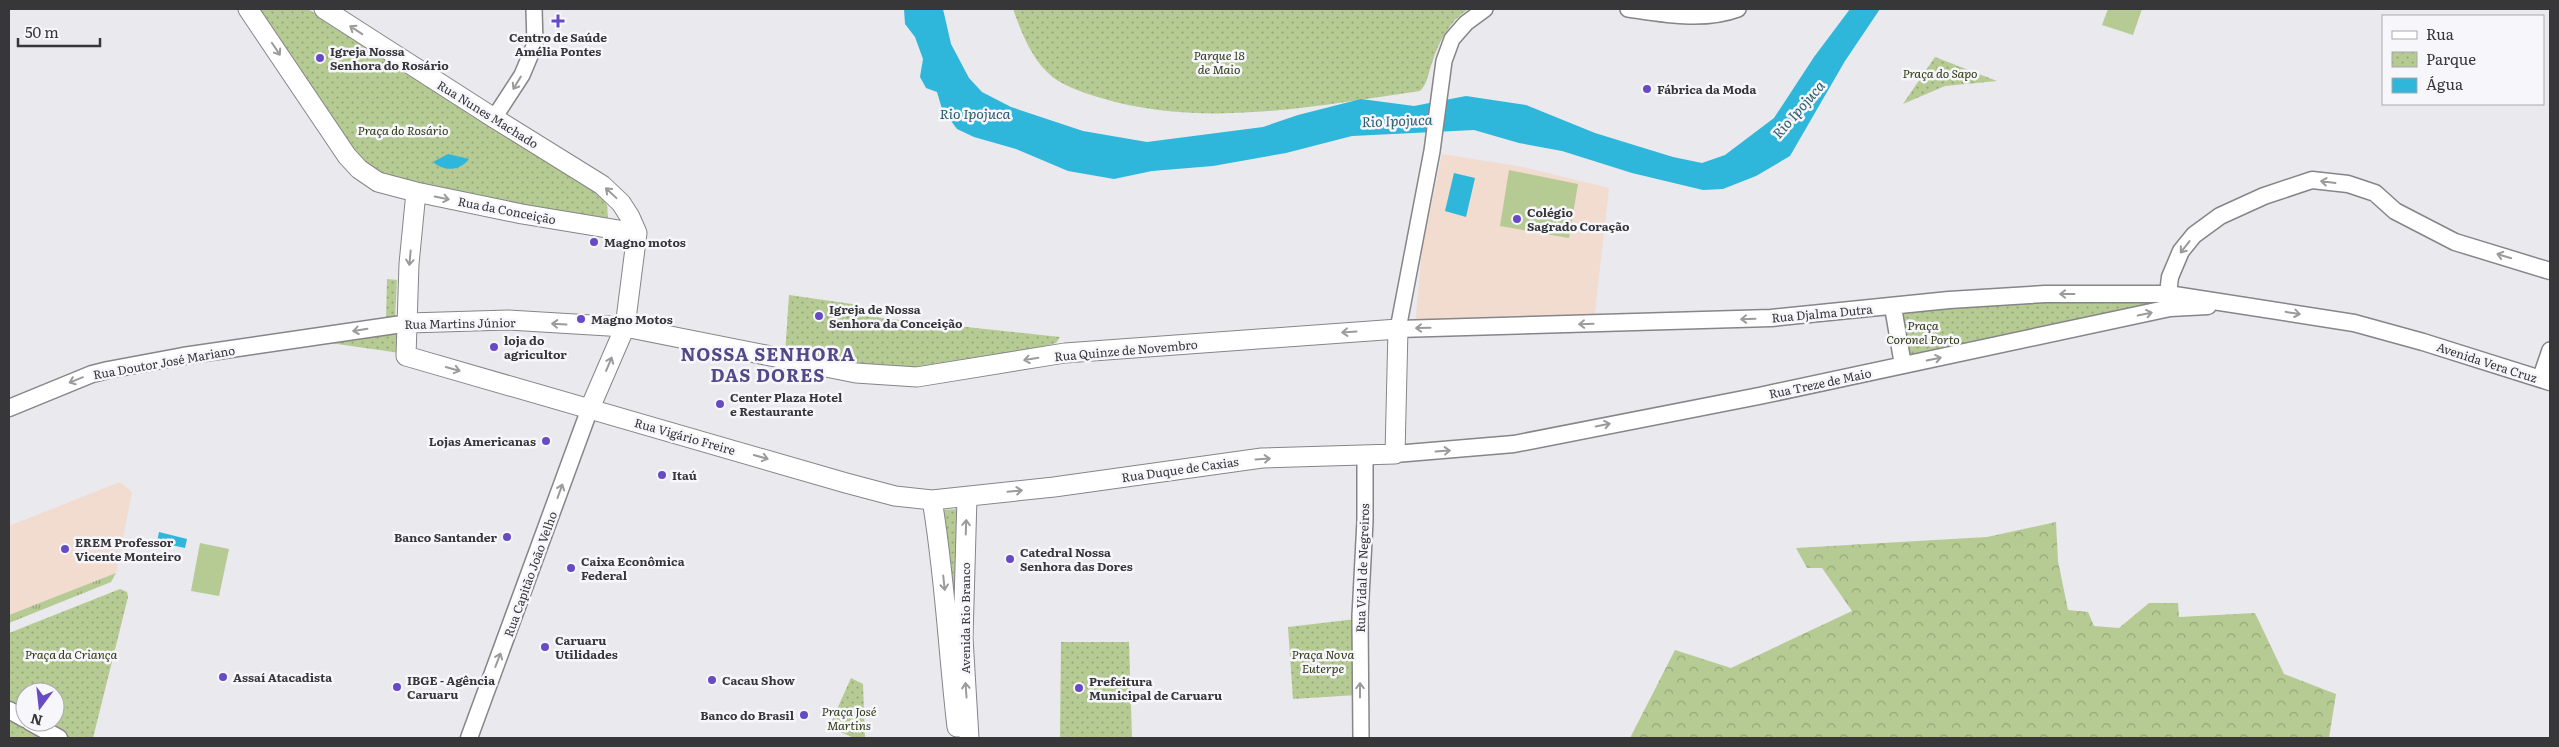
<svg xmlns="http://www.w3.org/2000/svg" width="2559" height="747" font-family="Literata,serif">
	<defs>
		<pattern id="grass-tufts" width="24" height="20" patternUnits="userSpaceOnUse" patternTransform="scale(1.25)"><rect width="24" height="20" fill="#b6cb93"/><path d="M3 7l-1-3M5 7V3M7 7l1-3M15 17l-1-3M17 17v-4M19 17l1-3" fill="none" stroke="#95a679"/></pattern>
		<pattern id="forest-crowns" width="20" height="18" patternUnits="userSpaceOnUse" patternTransform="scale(1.25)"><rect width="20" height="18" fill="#b6cb93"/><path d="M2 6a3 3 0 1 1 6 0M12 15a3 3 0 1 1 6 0" fill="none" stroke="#95a679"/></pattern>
		<pattern id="park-dots" width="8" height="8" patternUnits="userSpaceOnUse" patternTransform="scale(1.25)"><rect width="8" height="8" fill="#b6cb93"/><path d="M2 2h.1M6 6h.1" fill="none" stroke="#95a679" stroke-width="1.8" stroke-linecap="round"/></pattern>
	</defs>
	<rect width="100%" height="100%" fill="#e9e9ee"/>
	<!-- education -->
	<path fill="#f2dbcf" d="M1442,154L1523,167L1609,188L1594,321L1417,322L1416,316L1422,250Z
		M120,482L132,492L116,573L9,615V526Z"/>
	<!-- grass -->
	<path fill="url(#grass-tufts)" d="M116,573L111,582L9,623V615Z"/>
	<!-- forest -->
	<path fill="url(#forest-crowns)" d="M2056,522L2058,561L2068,610L2088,612L2094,626L2119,628L2149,603H2178L2179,617L2255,613L2284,674L2336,694L2329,738H1630L1675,650L1731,668L1852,611L1822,568H1807L1796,548L1987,537Z"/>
	<!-- park -->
	<path fill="url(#park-dots)" d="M258,9H308L602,197L607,205L608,217L604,222L381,178L362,164Z
		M1013,9H1468C1449,22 1439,41 1432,63C1428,73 1428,83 1420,91C1315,106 1205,129 1101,98C1082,92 1061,86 1047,72C1030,55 1021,31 1013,9Z
		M1935,57L1997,81L1945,86L1903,104Z
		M387,279L397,280L395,319L386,320Z
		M789,295L859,305L857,313L863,316L1060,337L1056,343L1024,352L927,373L785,355Z
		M2153,296L2155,305L1900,362L1891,310Z
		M402,326L400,353L309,340Z
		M963,509L951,646L936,510Z
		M120,589L127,592L128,597L93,738H70L41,722H55V692H25V713L9,704V633Z
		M1356,619L1357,695L1293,699L1288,627Z
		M1061,642H1129L1132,738H1060Z
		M851,678L863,684L865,738H854L829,727Z
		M9,714L52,738H9Z"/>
	<!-- pitch -->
	<path fill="#b6cb93" d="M2108,9H2142L2133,35L2102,25Z
		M1509,170L1578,184L1569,238L1500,226Z
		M200,543L229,549L219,596L191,591Z"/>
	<!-- water -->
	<path fill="#2fb6db" d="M904,9H943L951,44L969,78L982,92L1011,107L1083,131L1147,142L1263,127L1298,115L1361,99L1414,106L1466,96L1526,105L1595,133L1673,157L1702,163L1725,155L1774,118L1814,57L1850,9H1880L1845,61L1790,156L1756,176L1723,189L1703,190L1632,173L1562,151L1519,143L1474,130L1352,136L1286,153L1213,166L1152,171L1114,179L1068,171L1016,149L974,137L957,129L942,109L937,92L926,88L920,77L923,59L915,37L905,24Z
		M448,154L469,159C460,171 444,172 433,162Z
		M1454,173L1475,178L1466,217L1445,211Z
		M159,532L187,539L185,548L157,542Z"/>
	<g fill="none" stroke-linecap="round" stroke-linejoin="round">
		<!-- tertiary casing -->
		<g stroke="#85858a" stroke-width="18">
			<path id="tertiary" d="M1628,9C1663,14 1703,22 1738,9
				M494,118L522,75L535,44L534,9
				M1398,329L1432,151L1444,61L1452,39L1466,23L1485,9
				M2540,379L2550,350
				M1361,738L1360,616L1365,521V457"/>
		</g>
		<!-- secondary casing -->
		<g stroke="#85858a" stroke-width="19">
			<path id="secondary" d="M2168,294L2170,277L2181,251L2194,235L2220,216L2264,196L2312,180L2348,184L2375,193L2395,211L2455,242L2550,271
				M1893,307L1903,365
				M1398,329L1771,318L1949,300L2045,294H2168L2354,323L2423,342L2550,382
				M9,408L92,374L108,370L183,356L409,323
				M1395,454L1514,444L1759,396L2170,308L2208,306
				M9,710L25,719
				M30,722L59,738
				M469,738L590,408"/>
		</g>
		<!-- primary casing -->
		<g stroke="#85858a" stroke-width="21">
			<path id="primary" d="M248,9L347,156L359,169L378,182L416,192L522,214L637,233
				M324,9L494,118L602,185L621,203L630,217L637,233L625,327L590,408
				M409,323L508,320L625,327L856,373L917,377L1065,353L1398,329L1395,454L1262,458L1054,487L932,500L895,496L846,483L406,356L409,264L416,192
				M967,497L963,638L969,738
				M932,500C945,575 948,651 957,727"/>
		</g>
		<!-- tertiary -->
		<use href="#tertiary" stroke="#fff" stroke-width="15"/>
		<!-- secondary -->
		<use href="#secondary" stroke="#fff" stroke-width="16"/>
		<!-- primary -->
		<use href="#primary" stroke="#fff" stroke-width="19"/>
	</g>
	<!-- one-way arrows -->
	<defs><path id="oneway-shaft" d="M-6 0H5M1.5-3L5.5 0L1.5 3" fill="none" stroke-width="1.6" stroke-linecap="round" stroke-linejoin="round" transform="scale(1.25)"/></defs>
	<g stroke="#9b9b9c">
		<use href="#oneway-shaft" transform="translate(356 30) rotate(-147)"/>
		<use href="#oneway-shaft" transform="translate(276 49) rotate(56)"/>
		<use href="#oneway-shaft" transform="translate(517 83) rotate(121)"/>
		<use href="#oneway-shaft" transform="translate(2328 182) rotate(-173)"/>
		<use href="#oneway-shaft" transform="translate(611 193) rotate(-137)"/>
		<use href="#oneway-shaft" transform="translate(442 198) rotate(11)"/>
		<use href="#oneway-shaft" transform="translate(2185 247) rotate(128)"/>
		<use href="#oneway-shaft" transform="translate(2504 256) rotate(-163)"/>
		<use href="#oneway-shaft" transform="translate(410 258) rotate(95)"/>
		<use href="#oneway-shaft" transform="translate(2067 294) rotate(180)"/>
		<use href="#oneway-shaft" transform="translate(2293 313) rotate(9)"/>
		<use href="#oneway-shaft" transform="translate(2145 314) rotate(-12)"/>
		<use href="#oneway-shaft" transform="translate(1748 319) rotate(178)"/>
		<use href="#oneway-shaft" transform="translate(559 324) rotate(-177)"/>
		<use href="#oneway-shaft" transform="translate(1586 324) rotate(178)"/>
		<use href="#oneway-shaft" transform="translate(1423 328) rotate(179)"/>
		<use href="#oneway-shaft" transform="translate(360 330) rotate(171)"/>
		<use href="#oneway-shaft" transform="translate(1349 332) rotate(176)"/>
		<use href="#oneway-shaft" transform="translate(1031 359) rotate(170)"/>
		<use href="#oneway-shaft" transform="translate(1934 359) rotate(-12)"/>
		<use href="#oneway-shaft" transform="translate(609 364) rotate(-67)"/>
		<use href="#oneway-shaft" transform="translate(453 369) rotate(16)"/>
		<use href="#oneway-shaft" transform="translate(76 380) rotate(158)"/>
		<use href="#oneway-shaft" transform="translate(1603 425) rotate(-12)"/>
		<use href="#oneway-shaft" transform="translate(1443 451) rotate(-4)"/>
		<use href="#oneway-shaft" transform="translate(761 457) rotate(16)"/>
		<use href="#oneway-shaft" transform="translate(1263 459) rotate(-4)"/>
		<use href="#oneway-shaft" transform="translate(560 491) rotate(-70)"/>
		<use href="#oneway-shaft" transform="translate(1015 491) rotate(-6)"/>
		<use href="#oneway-shaft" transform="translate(966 527) rotate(-88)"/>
		<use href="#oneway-shaft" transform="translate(944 583) rotate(84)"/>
		<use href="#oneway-shaft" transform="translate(498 660) rotate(-69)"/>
		<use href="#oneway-shaft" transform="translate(966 690) rotate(-94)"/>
		<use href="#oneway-shaft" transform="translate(1360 690) rotate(-90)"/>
	</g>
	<!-- markers -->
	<g fill="#674bc4" stroke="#f7f6fb" stroke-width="2">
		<path d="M555.5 13.5h5v5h5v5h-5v5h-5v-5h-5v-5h5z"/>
		<circle cx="320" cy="58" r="5"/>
		<circle cx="1647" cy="89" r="5"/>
		<circle cx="1517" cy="219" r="5"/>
		<circle cx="594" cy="242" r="5"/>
		<circle cx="819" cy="316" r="5"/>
		<circle cx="581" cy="319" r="5"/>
		<circle cx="494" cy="347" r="5"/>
		<circle cx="720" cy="404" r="5"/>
		<circle cx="546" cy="441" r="5"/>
		<circle cx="662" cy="475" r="5"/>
		<circle cx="507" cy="537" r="5"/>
		<circle cx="65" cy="549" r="5"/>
		<circle cx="1010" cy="559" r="5"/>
		<circle cx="571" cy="568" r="5"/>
		<circle cx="545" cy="647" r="5"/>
		<circle cx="223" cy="677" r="5"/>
		<circle cx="712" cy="680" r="5"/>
		<circle cx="397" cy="687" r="5"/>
		<circle cx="1079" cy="688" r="5"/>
		<circle cx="804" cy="715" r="5"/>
	</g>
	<g text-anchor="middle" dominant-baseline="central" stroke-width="5" stroke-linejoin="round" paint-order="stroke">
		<!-- poi labels -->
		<g font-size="12" font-weight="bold" fill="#373739" stroke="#f7f6fb" text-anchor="start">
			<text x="558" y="37" text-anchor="middle">Centro de Saúde<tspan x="558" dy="14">Amélia Pontes</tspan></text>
			<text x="330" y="51">Igreja Nossa<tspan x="330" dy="14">Senhora do Rosário</tspan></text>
			<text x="1657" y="89">Fábrica da Moda</text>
			<text x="1527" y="212">Colégio<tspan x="1527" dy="14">Sagrado Coração</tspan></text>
			<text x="604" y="242">Magno motos</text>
			<text x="829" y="309">Igreja de Nossa<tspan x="829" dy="14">Senhora da Conceição</tspan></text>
			<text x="591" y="319">Magno Motos</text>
			<text x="504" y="340">loja do<tspan x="504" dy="14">agricultor</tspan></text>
			<text x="730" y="397">Center Plaza Hotel<tspan x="730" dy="14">e Restaurante</tspan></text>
			<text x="536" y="441" text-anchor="end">Lojas Americanas</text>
			<text x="672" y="475">Itaú</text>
			<text x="497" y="537" text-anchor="end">Banco Santander</text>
			<text x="75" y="542">EREM Professor<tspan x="75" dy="14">Vicente Monteiro</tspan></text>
			<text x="1020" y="552">Catedral Nossa<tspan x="1020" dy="14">Senhora das Dores</tspan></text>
			<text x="581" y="561">Caixa Econômica<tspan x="581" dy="14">Federal</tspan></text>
			<text x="555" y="640">Caruaru<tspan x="555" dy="14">Utilidades</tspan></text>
			<text x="233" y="677">Assaí Atacadista</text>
			<text x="407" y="680">IBGE - Agência<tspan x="407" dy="14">Caruaru</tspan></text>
			<text x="722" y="680">Cacau Show</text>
			<text x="1089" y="681">Prefeitura<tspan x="1089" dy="14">Municipal de Caruaru</tspan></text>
			<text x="794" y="715" text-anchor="end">Banco do Brasil</text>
		</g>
		<!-- park labels -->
		<g font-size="12" font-style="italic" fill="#2f3b16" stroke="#f7f6fb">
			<text x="1219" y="55">Parque 18<tspan x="1219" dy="14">de Maio</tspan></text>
			<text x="1940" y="73">Praça do Sapo</text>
			<text x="403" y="130">Praça do Rosário</text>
			<text x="1923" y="325">Praça<tspan x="1923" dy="14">Coronel Porto</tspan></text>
			<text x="71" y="654">Praça da Criança</text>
			<text x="1323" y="654">Praça Nova<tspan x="1323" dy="14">Euterpe</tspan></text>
			<text x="849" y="711">Praça José<tspan x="849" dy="14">Martins</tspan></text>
		</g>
		<!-- street labels -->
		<g font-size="12" fill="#373739" stroke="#f7f6fb">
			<text transform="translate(488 114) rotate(32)">Rua Nunes Machado</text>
			<text transform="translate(507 210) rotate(11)">Rua da Conceição</text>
			<text transform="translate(1822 313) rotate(-5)">Rua Djalma Dutra</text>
			<text transform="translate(460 323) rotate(-1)">Rua Martins Júnior</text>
			<text transform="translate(1126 350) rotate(-5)">Rua Quinze de Novembro</text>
			<text transform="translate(164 362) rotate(-10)">Rua Doutor José Mariano</text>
			<text transform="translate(2487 362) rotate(18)">Avenida Vera Cruz</text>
			<text transform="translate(1820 383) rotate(-12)">Rua Treze de Maio</text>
			<text transform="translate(685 436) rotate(16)">Rua Vigário Freire</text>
			<text transform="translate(1180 469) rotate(-8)">Rua Duque de Caxias</text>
			<text transform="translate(1362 568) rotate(-88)">Rua Vidal de Negreiros</text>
			<text transform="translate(530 574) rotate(-70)">Rua Capitão João Velho</text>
			<text transform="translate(965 618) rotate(-90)">Avenida Rio Branco</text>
		</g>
		<!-- water labels -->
		<g font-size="14" font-style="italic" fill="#295c6d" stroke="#f7f6fb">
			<text transform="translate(1798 109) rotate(-49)">Rio Ipojuca</text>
			<text x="975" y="113">Rio Ipojuca</text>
			<text transform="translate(1397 120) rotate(-2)">Rio Ipojuca</text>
		</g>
		<!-- district labels -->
		<g font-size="18" font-weight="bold" letter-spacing="1" fill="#534988" stroke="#f7f6fb">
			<text x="768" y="353">NOSSA SENHORA<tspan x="768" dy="21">DAS DORES</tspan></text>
		</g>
	</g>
	<!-- border -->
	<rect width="2559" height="747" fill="none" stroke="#373739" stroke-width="20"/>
	<!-- legend -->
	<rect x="2382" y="15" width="162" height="90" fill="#f7f6fb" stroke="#aaaaad"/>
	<rect x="2392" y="31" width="25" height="8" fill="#ffffff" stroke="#aaaaad"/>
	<text x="2426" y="40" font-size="15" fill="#373739">Rua</text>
	<rect x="2392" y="52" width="25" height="15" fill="url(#park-dots)" stroke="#aaaaad"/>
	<text x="2426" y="65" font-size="15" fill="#373739">Parque</text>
	<rect x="2392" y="78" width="25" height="15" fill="#2fb6db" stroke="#aaaaad"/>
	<text x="2426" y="90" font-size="15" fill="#373739">Água</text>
	<!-- north arrow -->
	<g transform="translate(40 707) rotate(195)"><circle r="24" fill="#f7f6fb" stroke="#aaaaad"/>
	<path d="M0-4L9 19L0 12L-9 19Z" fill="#674bc4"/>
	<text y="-8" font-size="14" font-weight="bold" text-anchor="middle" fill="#373739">N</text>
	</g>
	<!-- scale -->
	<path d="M18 38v8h82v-8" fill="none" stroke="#373739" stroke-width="2.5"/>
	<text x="25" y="38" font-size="15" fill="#373739" stroke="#f7f6fb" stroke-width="4" paint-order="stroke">50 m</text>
</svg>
